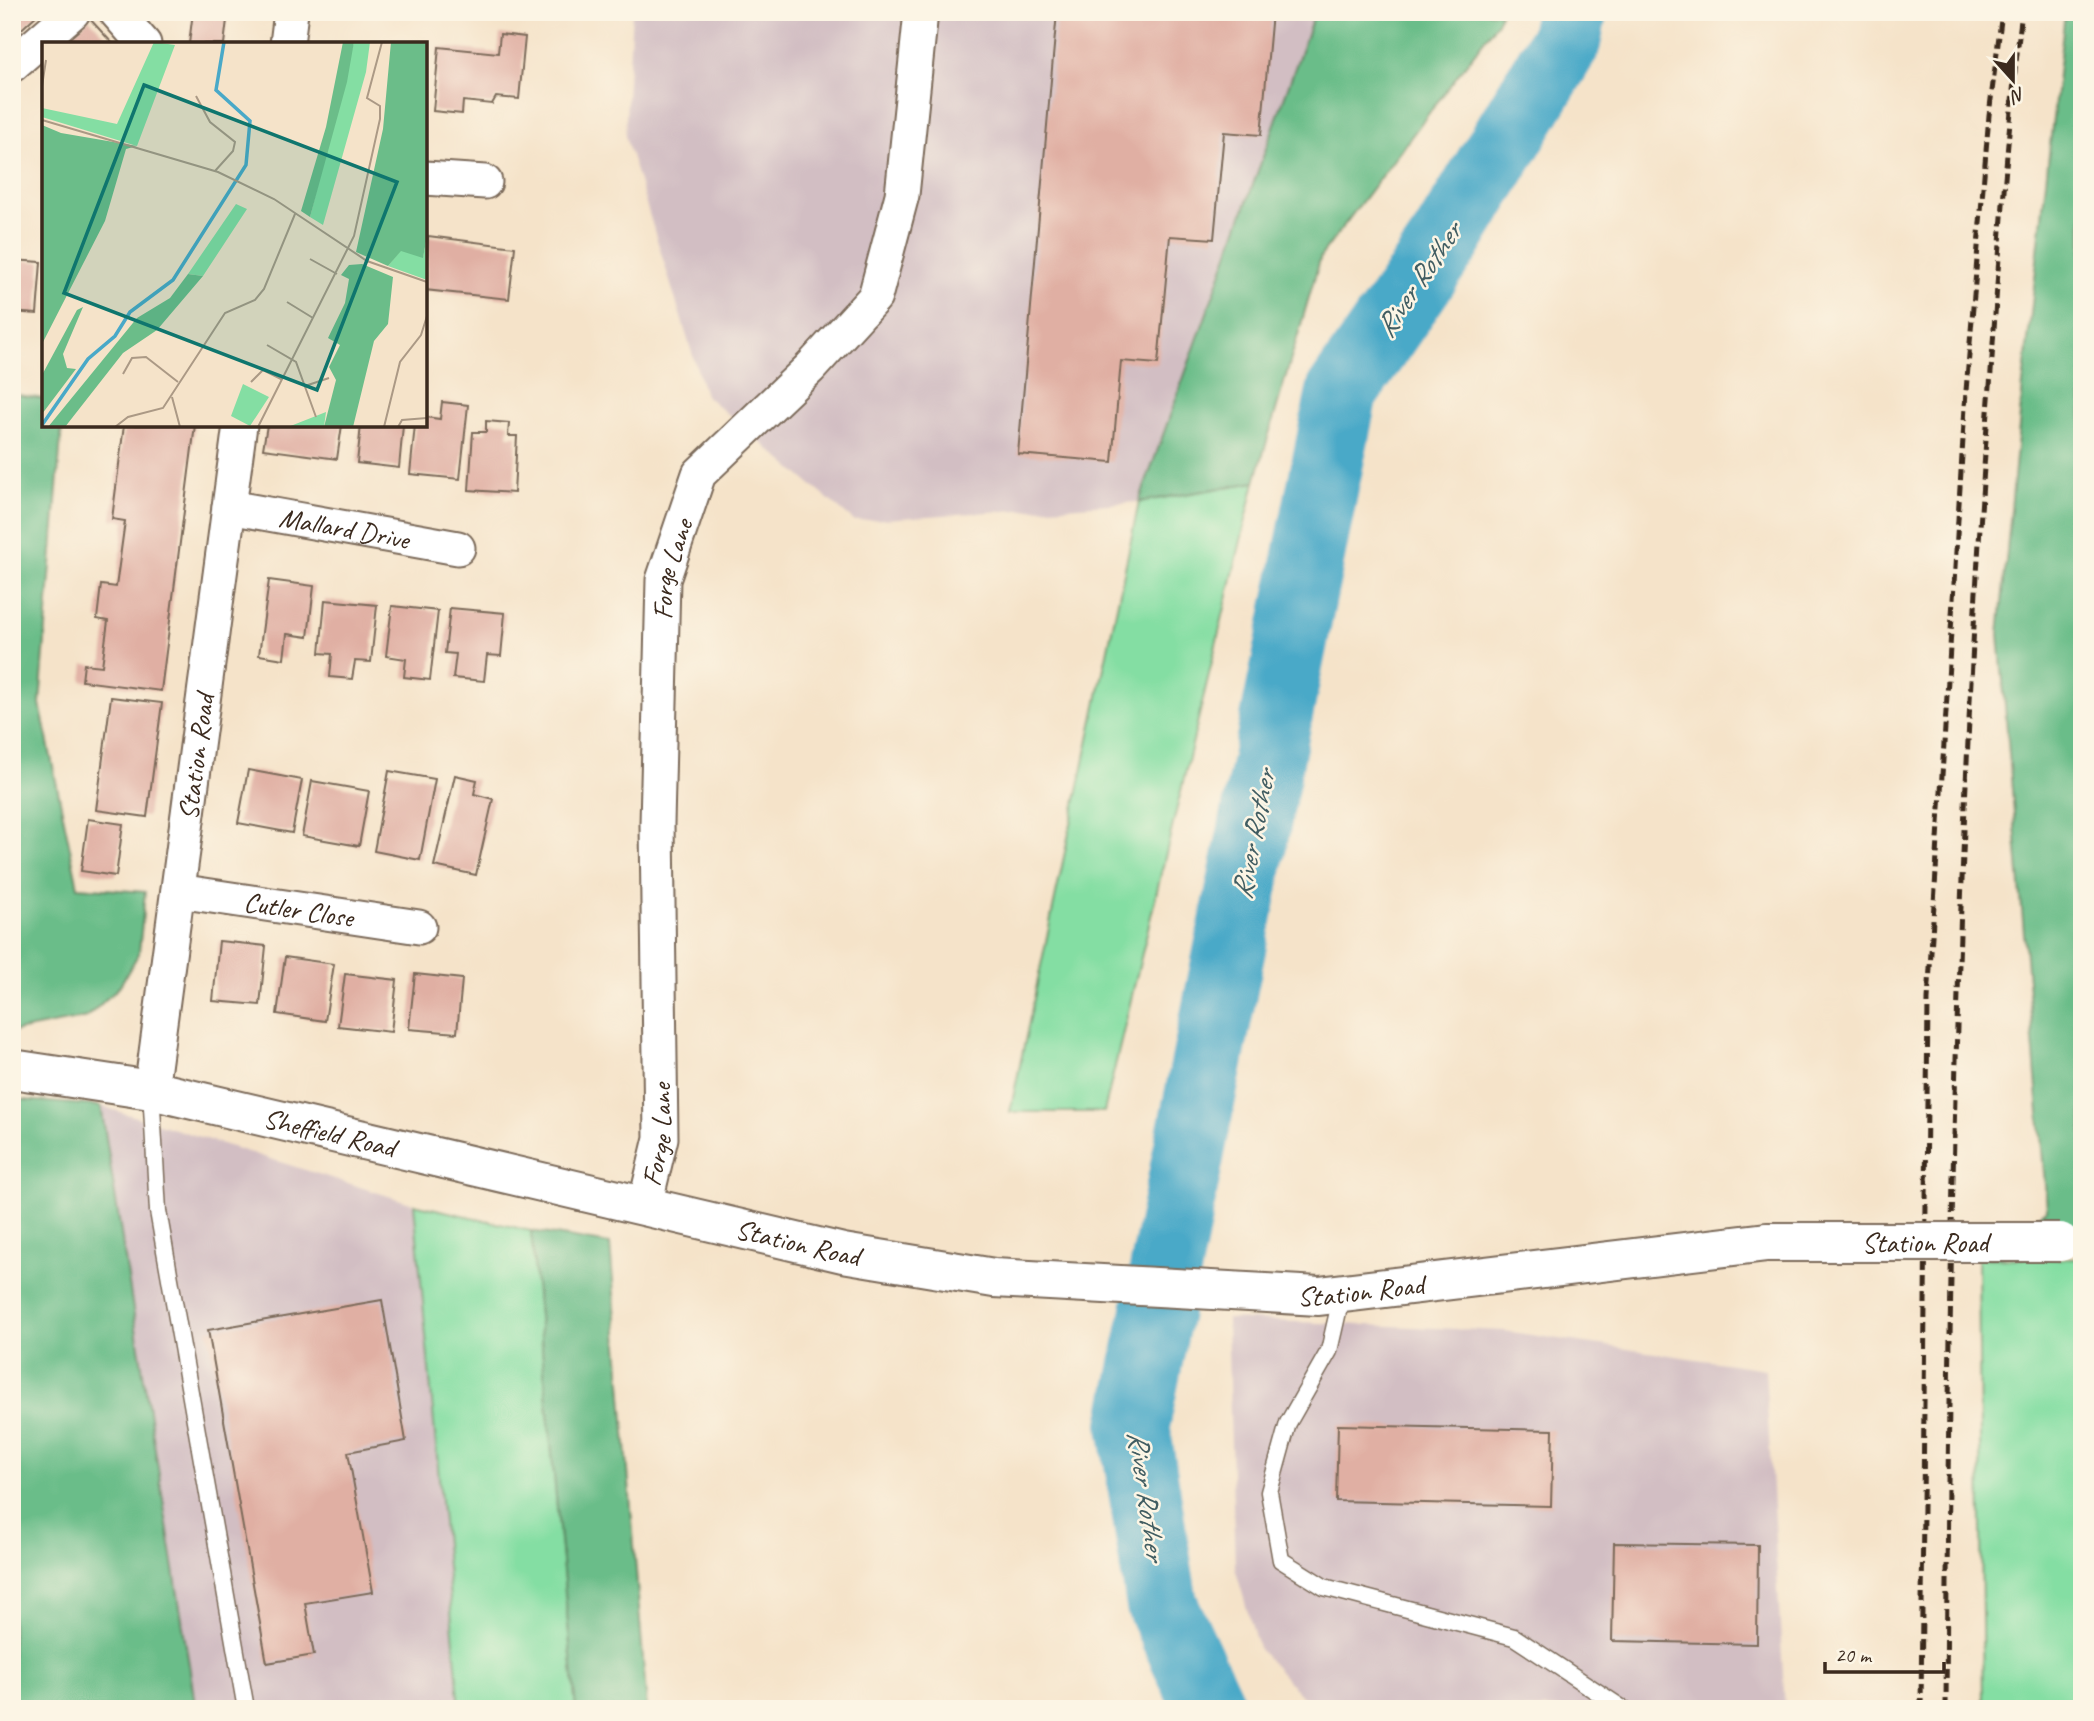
<svg xmlns="http://www.w3.org/2000/svg" width="2094" height="1721" font-family="Caveat,sans-serif">
	<rect width="100%" height="100%" fill="#fcf5e5"/>
	<filter id="ink" filterUnits="userSpaceOnUse"><feTurbulence type="fractalNoise" baseFrequency=".0143" numOctaves="2"/><feDisplacementMap in="SourceGraphic" scale="14" xChannelSelector="R" yChannelSelector="G"/><feConvolveMatrix kernelMatrix="1 2 1 2 8 2 1 2 1" color-interpolation-filters="sRGB"/></filter>
	<filter id="wash" filterUnits="userSpaceOnUse"><feTurbulence type="fractalNoise" baseFrequency=".00686" numOctaves="4" result="noise"/><feDisplacementMap in="SourceGraphic" scale="28" xChannelSelector="R" yChannelSelector="G"/><feGaussianBlur stdDeviation="1.57" result="paint"/><feColorMatrix in="noise" values="0 0 0 0 0 0 0 0 0 0 0 0 0 0 0 0 0 1.4 0 .05"/><feComposite in="paint" operator="in"/></filter>
	<g filter="url(#wash)">
		<rect width="100%" height="100%" fill="#f5e3c9"/>
		<!-- industrial -->
		<path fill="#d2bec3" d="M632,12H1315L1139,502L854,521L705,395L625,136Z
			M101,1106L414,1204L460,1709H196Z
			M1227,1319L1504,1331L1765,1369L1785,1709H1365L1302,1697L1258,1648L1235,1567Z"/>
		<!-- green -->
		<path fill="#84dea3" stroke="#608460" stroke-width="2" d="M1255,482L1104,1112H1010L1139,502Z
			M414,1204L531,1231L576,1709H460Z
			M1978,1258L2082,1259V1709H1983Z"/>
		<!-- forest -->
		<path fill="#6bbd89" stroke="#537454" stroke-width="2" d="M1315,12H1501L1497,23L1321,256L1255,482L1139,502Z
			M2065,12H2082V1246L1979,1258L2047,1209L1999,634L2023,384Z
			M12,394L44,399V425H62L40,704L78,887L145,892L139,953L119,987L87,1017L12,1032Z
			M12,1099L101,1106L196,1709H12Z
			M531,1231L610,1244L647,1709H576Z"/>
		<g fill="none" stroke-linecap="round" stroke-linejoin="round">
			<!-- river -->
			<path stroke="#49a9c8" stroke-width="72" d="M1210,1709L1162,1605L1134,1425L1342,392L1447,239L1565,42L1571,12"/>
		</g>
		<g id="blocks">
			<!-- building -->
			<path fill="#e0afa3" d="M12,12H40L12,38Z
				M193,12H228L224,44H189Z
				M1057,12H1272L1261,135L1224,132L1214,239L1170,236L1158,364L1121,361L1112,462L1018,454Z
				M89,18L113,44H62Z
				M500,34L525,37L519,99L496,97L492,104L463,101L462,114L433,111L439,47L498,53Z
				M428,236L515,247L509,299L425,290Z
				M12,260L41,262L37,314L12,312Z
				M442,402L468,405L460,479L410,474L415,425H425V417L440,419Z
				M486,421L509,423L508,436H517L514,493L469,490L473,432H486Z
				M124,425H195L161,691L82,681L84,664L102,666L108,621L97,619L101,585L116,587L125,521L112,519Z
				M267,425H342L337,459L263,449Z
				M361,425H403L399,468L357,463Z
				M269,580L314,586L308,637L287,634L284,659L259,655Z
				M325,600L377,605L371,662L355,661L352,679L330,677L332,654L320,653Z
				M392,606L438,611L430,680L404,677L406,659L386,656Z
				M450,608L505,613L501,656L487,655L484,681L453,678L456,654L445,653Z
				M111,697L162,703L147,817L96,810Z
				M248,770L302,780L292,833L238,823Z
				M389,771L435,779L420,860L374,851Z
				M455,775L477,780L474,794L493,799L476,875L434,866Z
				M312,781L369,791L359,846L302,836Z
				M88,819L123,824L116,876L81,871Z
				M219,941L266,946L260,1005L213,1001Z
				M285,957L334,964L325,1021L277,1014Z
				M345,974L397,980L391,1032L338,1026Z
				M415,974L462,979L457,1033L409,1029Z
				M382,1300L406,1441L348,1452L373,1592L305,1603L314,1655L267,1663L208,1330Z
				M1338,1425L1553,1430L1551,1506L1336,1501Z
				M1614,1543L1758,1545L1757,1644L1612,1641Z"/>
		</g>
	</g>
	<g filter="url(#ink)">
		<use href="#blocks" fill-opacity="0" stroke="#7c6b5a" stroke-width="2"/>
		<g fill="none" stroke-linecap="round" stroke-linejoin="round">
			<!-- service casing -->
			<g stroke="#7c6b5a" stroke-width="19">
				<path id="service" d="M151,1090L158,1211L246,1709
					M1342,1294L1329,1351L1288,1423L1269,1492L1281,1560L1324,1587L1514,1637L1623,1709"/>
			</g>
			<!-- minor casing -->
			<g stroke="#7c6b5a" stroke-width="37">
				<g id="minor">
					<path d="M116,12L144,44"/>
					<path d="M287,44L291,12"/>
					<path d="M12,65L73,12"/>
					<path d="M425,178L485,182"/>
					<path id="s1" d="M229,507L458,548"/>
					<path id="s2" d="M178,891L419,927"/>
					<path id="s3" d="M151,1090L240,425"/>
					<path id="s4" d="M645,1205L661,1138L657,824L663,580L699,474L810,368L875,297L902,195L921,12"/>
				</g>
			</g>
			<!-- secondary casing -->
			<g stroke="#7c6b5a" stroke-width="42">
				<g id="secondary">
					<path id="s5" d="M12,1069L151,1090L843,1253L994,1278L1319,1296L1767,1242"/>
				</g>
			</g>
			<!-- service -->
			<use href="#service" stroke="#fff" stroke-width="16"/>
			<!-- minor -->
			<use href="#minor" stroke="#fff" stroke-width="33"/>
			<!-- secondary -->
			<use href="#secondary" stroke="#fff" stroke-width="38"/>
			<!-- rail -->
			<path stroke="#3b2a1e" stroke-width="5" stroke-dasharray="10 5" stroke-linecap="butt" d="M1921,1709L1928,1000L1966,391L1989,115L2002,12
				M1946,1709C1949,1268 1956,826 1990,386C1999,261 2006,137 2022,12"/>
			<!-- secondary-bridge casing -->
			<g stroke="#7c6b5a" stroke-width="42" stroke-linecap="butt">
				<g id="secondary-bridge">
					<path id="s6" d="M1767,1242H2060"/>
				</g>
			</g>
			<!-- secondary-bridge -->
			<use href="#secondary-bridge" stroke="#fff" stroke-width="38"/>
		</g>
	</g>
	<g text-anchor="middle" dominant-baseline="central" stroke-width="5" stroke-linejoin="round" paint-order="stroke">
		<!-- street labels -->
		<g font-size="28" fill="#3b2a1e" stroke="#fcf5e5">
			<text stroke="none"><textPath href="#s1" startOffset="117">Mallard Drive</textPath></text>
			<text stroke="none"><textPath href="#s4" startOffset="639">Forge Lane</textPath></text>
			<text stroke="none"><textPath href="#s3" startOffset="336">Station Road</textPath></text>
			<text stroke="none"><textPath href="#s2" startOffset="122">Cutler Close</textPath></text>
			<text stroke="none"><textPath href="#s5" startOffset="324">Sheffield Road</textPath></text>
			<text stroke="none"><textPath href="#s4" startOffset="72">Forge Lane</textPath></text>
			<text stroke="none"><textPath href="#s5" startOffset="805">Station Road</textPath></text>
			<text stroke="none"><textPath href="#s6" startOffset="158">Station Road</textPath></text>
			<text stroke="none"><textPath href="#s5" startOffset="1372">Station Road</textPath></text>
		</g>
		<!-- water labels -->
		<g font-size="30" font-style="italic" fill="#415d62" stroke="#fcf5e5">
			<text transform="translate(1418 280) rotate(-56)">River Rother</text>
			<text transform="translate(1253 835) rotate(-79)">River Rother</text>
			<text transform="translate(1147 1495) rotate(82)">River Rother</text>
		</g>
	</g>
	<!-- overview -->
	<g transform="translate(42 42)">
		<rect width="385" height="385" fill="#f5e3c9"/>
		<path d="M112,0L133,3L95,104L0,75V66L75,82ZM312,0H328L324,30L281,183L268,175ZM194,162L205,167L161,234L146,232ZM385,194V238L346,224L359,208L381,215ZM201,342L227,355L208,384L189,374ZM284,370L282,385H246Z" fill="#84dea3"/>
		<path d="M301,0H312L305,40L268,175L259,169L284,85ZM349,0H385V194L381,216L359,209L346,224L314,210L341,87ZM0,83L19,91L95,104L84,107L63,179L0,302ZM320,222L351,235L346,282L332,299L311,385H282L294,338L287,325L298,303L286,296L303,261L307,237L299,233L307,223ZM146,232L161,234L115,288L81,311L23,385H6L95,276L128,256ZM41,265L21,312L25,326L34,327L0,372V333L35,268Z" fill="#6bbd89"/>
		<path fill="none" stroke="#49a9c8" stroke-width="3.5" d="M0,383L46,317L73,294L88,270L131,238L204,123L208,79L174,48L182,0"/>
		<path fill="none" stroke="#ab9985" stroke-width="2" d="M0,44L4,18M154,54L168,80L193,100L191,109L173,129M0,78L176,130L232,157L325,219L385,240M268,217L295,232M245,260L271,276M225,303L254,320L274,375M81,332L90,316L104,315L136,340M209,340L221,328L239,337M263,344L287,336M130,355L138,385M73,385L86,375L121,366L183,271L213,258L222,247L253,172M216,385L312,194L338,77V64L325,56L340,0M342,385L358,320L379,293L385,274M356,385L360,378L385,376"/>
		<path fill="#0f766e" fill-opacity="0.15" stroke="#0f766e" stroke-width="3.5" d="M102,43L355,140L275,348L22,251Z"/>
		<rect width="385" height="385" fill="none" stroke="#3b2a1e" stroke-width="3.5"/>
	</g>
	<!-- margin -->
	<rect width="2094" height="1721" fill="none" stroke="#fcf5e5" stroke-width="42"/>
	<!-- north arrow -->
	<g transform="translate(2013 80) rotate(159)" stroke="#fcf5e5" stroke-width="5" paint-order="stroke">
	<path d="M0-5L12 26L0 18L-12 26Z" fill="#3b2a1e"/>
	<text y="-10" font-size="19" font-weight="bold" text-anchor="middle" fill="#3b2a1e">N</text>
	</g>
	<!-- scale -->
	<path d="M1825 1662v10h119v-10" fill="none" stroke="#3b2a1e" stroke-width="3.5"/>
	<text x="1835" y="1662" font-size="21" fill="#3b2a1e" stroke="#fcf5e5" stroke-width="5" paint-order="stroke">20 m</text>
</svg>
